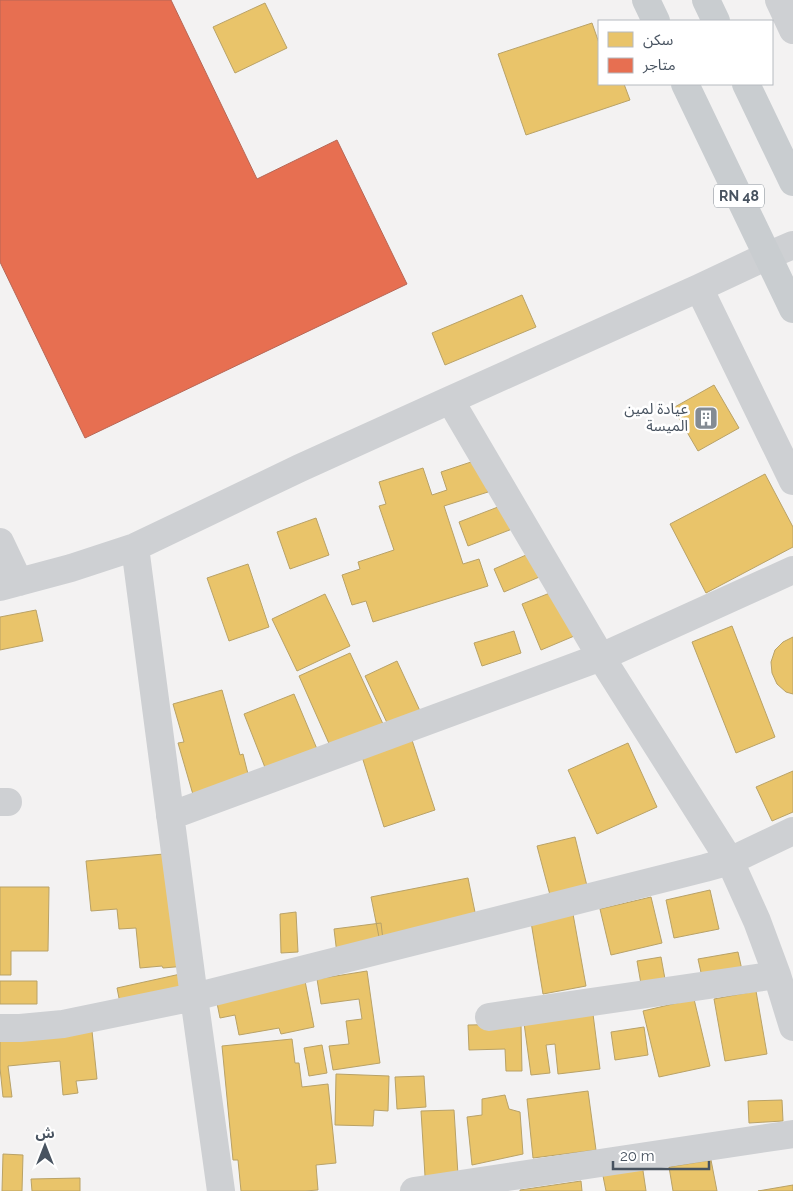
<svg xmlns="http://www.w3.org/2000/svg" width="793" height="1191" font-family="Raleway,'Noto Sans Arabic',sans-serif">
	<rect width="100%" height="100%" fill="#f3f2f2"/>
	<!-- homes -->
	<path fill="#e9c46a" stroke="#b9a267" d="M265,3L287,48L235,73L213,27Z
		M592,23L599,43V84H624L630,100L526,135L498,54Z
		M522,295L536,327L445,365L432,333Z
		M714,385L739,428L698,451L673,408Z
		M477,460L488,492L444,506L463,564L479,559L488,586L373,622L366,601L352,605L342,575L360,569L358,562L394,550L379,506L386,504L379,482L423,468L432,495L447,490L441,472Z
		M765,474L793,527V547L706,593L670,524Z
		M511,502L520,526L468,546L459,522Z
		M316,518L329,555L290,569L277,532Z
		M533,552L544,575L504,592L494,569Z
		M248,564L269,627L229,641L207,578Z
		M560,589L579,634L541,650L522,604Z
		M325,594L350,646L297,671L272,619Z
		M36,610L43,641L0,650V617Z
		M732,626L775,737L736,753L692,642Z
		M514,631L521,653L482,666L474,643Z
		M793,637V694L786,692L777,684L772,673L771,662L775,650L783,642Z
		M350,653L383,724L331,748L299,676Z
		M397,661L421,713L389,727L365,676Z
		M222,690L240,755L243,754L250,782L194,798L178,743L184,742L173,704Z
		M294,694L317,749L266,770L244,714Z
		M409,731L435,810L384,827L359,747Z
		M628,743L657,807L597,834L568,770Z
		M793,771V812L772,821L756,787Z
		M575,837L587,886L550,895L537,846Z
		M175,853L186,966L163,968L162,966L140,968L136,928L119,929L117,909L91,911L86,861Z
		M468,878L476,917L379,937L371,897Z
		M0,887H49L48,951H11V975H0Z
		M710,890L719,929L674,938L666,900Z
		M651,897L662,943L611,955L600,909Z
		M296,912L298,952L281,953L280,914Z
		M573,914L586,986L543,994L531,922Z
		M381,923L383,940L337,954L334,929Z
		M738,952L742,970L702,977L698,959Z
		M661,957L665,979L641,984L637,961Z
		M367,971L380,1063L333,1070L329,1046L349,1044L346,1021L362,1019L359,999L321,1004L317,979Z
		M185,973L189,993L121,1008L117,988Z
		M0,981H37V1004H0Z
		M305,981L314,1027L281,1034L279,1028L239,1035L235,1015L220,1018L216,998Z
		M756,991L767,1054L725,1061L714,999Z
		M694,999L710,1066L659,1077L643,1011Z
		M593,1014L600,1069L558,1074L555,1044L546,1045L550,1073L531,1075L524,1023Z
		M521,1024L522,1071H506L505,1049L469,1050L468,1025Z
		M644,1027L648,1055L615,1060L611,1032Z
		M92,1031L97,1079L76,1081L78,1093L63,1095L60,1061L8,1066L12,1097H3L0,1068V1040Z
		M292,1039L295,1063H299L302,1087L328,1084L336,1163L316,1165L318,1190L305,1191H241L238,1160H233L222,1046Z
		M322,1045L327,1073L309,1076L304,1048Z
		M336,1074L389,1076L388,1111L374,1110L373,1126L335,1125Z
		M424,1076L426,1107L397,1109L395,1077Z
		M588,1091L596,1150L533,1158L527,1099Z
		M505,1095L509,1109L520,1112L523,1154L472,1165L467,1117L482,1115V1099Z
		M782,1100L783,1121L749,1123L748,1101Z
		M454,1110L458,1175L425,1176L421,1111Z
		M3,1154L23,1155L22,1191H2Z
		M711,1160L717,1191H673L669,1167Z
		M642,1164L646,1191H606L602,1171Z
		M80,1178V1191H32L31,1179Z
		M581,1181L582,1191H520V1190Z
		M793,1185V1191H758Z"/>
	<!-- shops -->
	<path fill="#e76f51" stroke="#b76756" d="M0,0H171L257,179L337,140L407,284L85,438L0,262Z"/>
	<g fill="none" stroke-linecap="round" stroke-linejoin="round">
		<!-- minor -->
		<path stroke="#ced0d3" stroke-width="28" d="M779,0L793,30
			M699,288L793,481
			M450,400L601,657L730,861L757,921L777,975L793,1027
			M0,542L19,582
			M135,547L194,997L221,1191
			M0,587L71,568L135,547L300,468L450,400L699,288L767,256L793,245
			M0,802H8
			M170,816L601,657L793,570
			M489,1017L777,975
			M0,1028H20L63,1024L194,997L705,868L730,861L793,831
			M414,1191L793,1134"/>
		<!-- major -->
		<path stroke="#c9cdd0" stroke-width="28" d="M646,0L656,21
			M706,0L716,21
			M685,84L793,309
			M746,84L793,182"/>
	</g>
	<!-- icons -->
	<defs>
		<g id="building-square" transform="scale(1.25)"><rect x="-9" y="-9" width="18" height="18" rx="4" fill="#848b93" stroke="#fff"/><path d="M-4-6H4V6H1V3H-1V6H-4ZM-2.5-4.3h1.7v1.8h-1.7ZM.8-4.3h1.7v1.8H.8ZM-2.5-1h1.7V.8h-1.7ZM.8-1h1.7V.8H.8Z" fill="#fff"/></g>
	</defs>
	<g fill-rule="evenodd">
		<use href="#building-square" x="706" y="418"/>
	</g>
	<g text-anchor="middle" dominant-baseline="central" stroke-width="5" stroke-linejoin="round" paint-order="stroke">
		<!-- shield labels -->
		<rect fill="#fff" stroke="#7f8790" stroke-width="1" x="714" y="184.5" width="50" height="23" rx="4"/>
		<g font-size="14" font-weight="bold" fill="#485360">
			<text x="739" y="196">RN 48</text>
		</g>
		<!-- poi labels -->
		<g font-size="15" fill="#485360" stroke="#fff" text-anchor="end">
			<text x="688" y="409">عيادة لمين<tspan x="688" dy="17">الميسة</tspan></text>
		</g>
	</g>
	<!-- legend -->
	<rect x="598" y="20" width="175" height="65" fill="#ffffff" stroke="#b6babf"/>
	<rect x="608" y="32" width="25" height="15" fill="#e9c46a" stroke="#b6babf"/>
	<text x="643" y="45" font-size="15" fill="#485360">سكن</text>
	<rect x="608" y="58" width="25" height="15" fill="#e76f51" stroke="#b6babf"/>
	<text x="643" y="70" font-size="15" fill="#485360">متاجر</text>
	<!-- north arrow -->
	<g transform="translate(45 1146)" stroke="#ffffff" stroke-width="4" paint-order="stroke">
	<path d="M0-4L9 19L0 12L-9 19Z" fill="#485360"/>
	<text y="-8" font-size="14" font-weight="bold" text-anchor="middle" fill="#485360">ش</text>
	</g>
	<!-- scale -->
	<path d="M613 1161v8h96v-8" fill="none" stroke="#485360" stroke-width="2.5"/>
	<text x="620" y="1161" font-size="15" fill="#485360" stroke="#ffffff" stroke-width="4" paint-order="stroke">20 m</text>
</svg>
